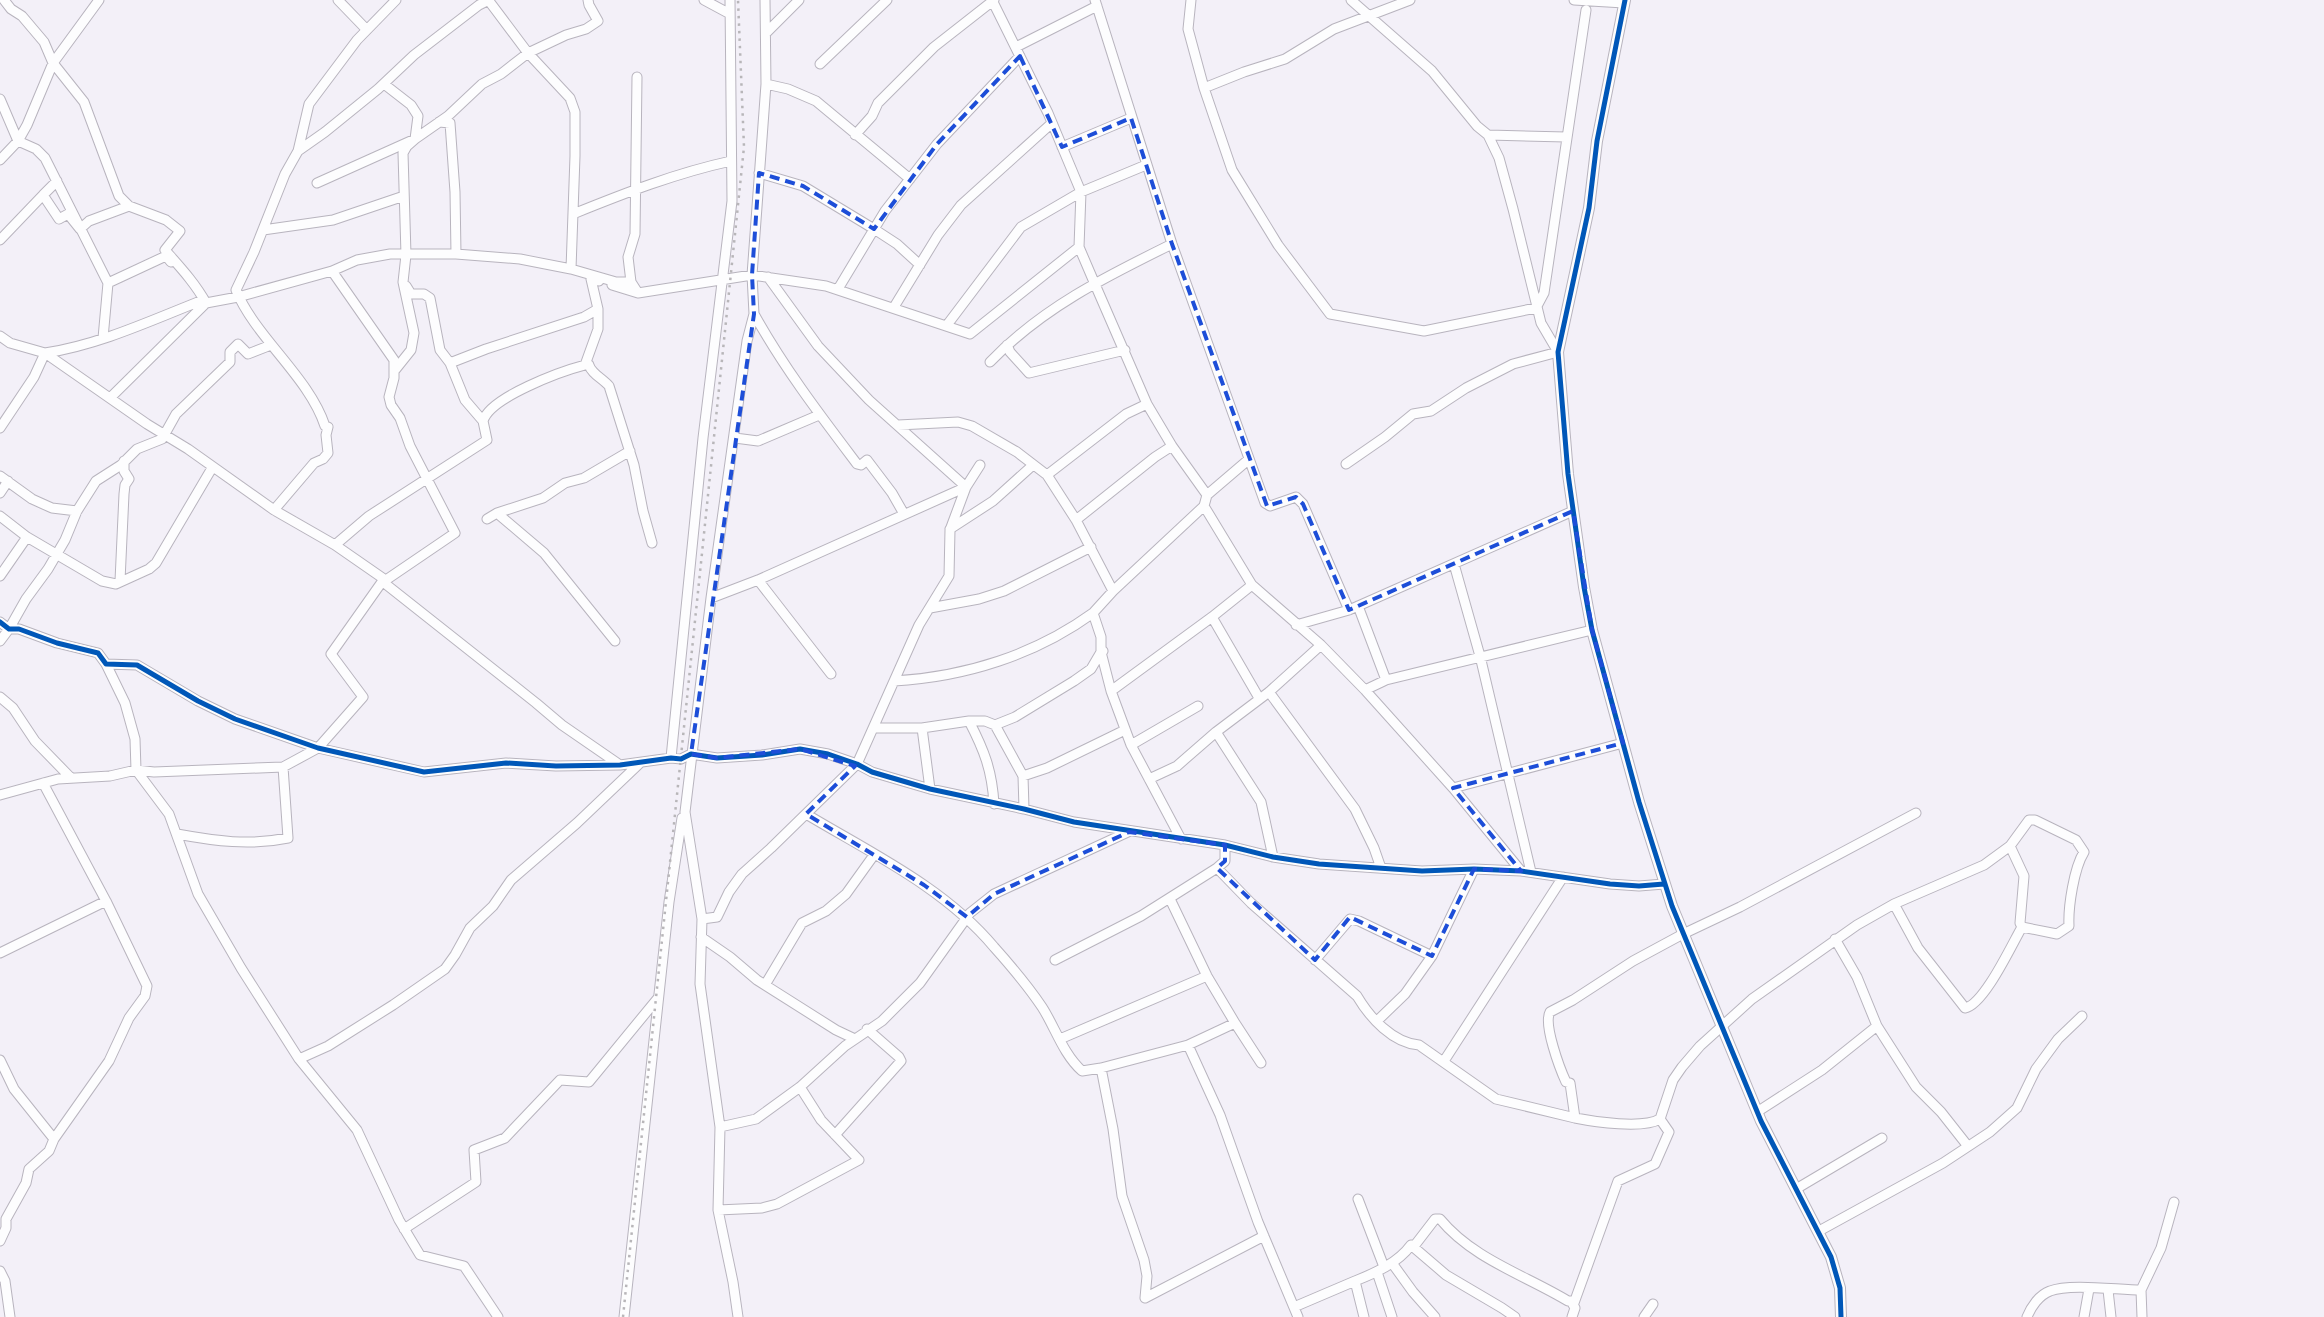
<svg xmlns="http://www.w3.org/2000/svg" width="2324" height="1317" font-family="'Nunito Sans',sans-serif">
	<rect width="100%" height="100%" fill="#f3f0f8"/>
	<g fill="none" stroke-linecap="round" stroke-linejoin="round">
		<!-- minor casing -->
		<g stroke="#b8b4be" stroke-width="11">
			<path id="minor" d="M338,0L366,29
				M704,0L730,14
				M992,0L1048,113L1081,192L1079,247L1094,282L1147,404L1172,446L1207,495L1204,506L1252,585L1321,645L1365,690L1453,788L1521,871
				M1095,0L1172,244L1265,503L1270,506L1296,497L1303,504L1349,610L1573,511
				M1191,0L1188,29L1204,88L1232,170L1278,245L1330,314L1424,331L1536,308L1544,293L1586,10
				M1574,0L1624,3
				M489,1L528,53L570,98L575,112V156L571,269
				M766,33L799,0
				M1016,47L1097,6
				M820,64L887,0
				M384,84L411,105L418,116L415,139L407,146L403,153L406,255L403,282L414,333L411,350L395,370
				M766,84L788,89L816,101L910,179
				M1204,88L1244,72L1285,59L1334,29L1410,0
				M0,99L18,141L36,149L45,158L108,283L103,338
				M439,122L450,123L455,192L456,254
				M855,135L872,116L878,103L934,47L994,0
				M1488,135L1566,137
				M1062,147L1131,118
				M298,151L325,132L378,89L414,55L479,5L489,0
				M0,160L18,141L27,125L53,63L99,0
				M759,173L803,186L874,229L897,244L920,265
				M317,183L415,139L448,116L482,84L501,74L528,53L566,35L586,29L598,21L589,5L588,0
				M43,195L57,181
				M573,214C625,193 676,173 731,161
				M263,230L333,220L404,196
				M0,240L43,195L59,219L68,214L80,229L89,221L129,206L119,196L84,102L53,63L44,42L22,16L11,9L4,0
				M332,271L394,360V378L389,397L391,405L400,418L410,446L455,533L383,582
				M631,282L628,257L635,234L637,77
				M108,283L166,256L171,262
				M612,285L638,293
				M406,286L411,294H424L430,298L440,350L450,363L465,400L483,421
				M838,289L885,211L937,144L1020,56
				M894,307L938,235L961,205L1052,123
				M754,314C784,368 820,415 857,464L861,465L867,460L892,493L904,514
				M947,325L1021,227L1081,192L1146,165
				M0,336L10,343L45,353L147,424L188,449L274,510L335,545L384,579L383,582L536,703L562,725L620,765
				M1007,345L1010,352L1029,373L1125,350
				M990,362C1042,308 1105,277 1172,244
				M450,363L486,349L584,317L598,309
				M585,365H589C591,373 603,379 609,386L634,465L643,511L652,543
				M110,398L206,303C195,283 180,267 165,250L180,231L166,220L129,206
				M898,425L958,422L972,426L1017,452L1047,475L1076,520L1113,591
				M0,428L34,377L45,353C99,345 152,320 203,300L206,303L238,297L332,271L357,260L390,254H456L520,259L571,269L616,282H631L638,293L752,275L826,286L970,334L1079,247
				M735,438L758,441L819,415
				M1346,464L1385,437L1413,414L1431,411L1466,388L1513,364L1558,352L1541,323L1513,209L1499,158L1488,135L1477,126L1432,71L1351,0
				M1047,475L1126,414L1147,404
				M0,476L32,499L52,508L77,511
				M0,493L8,481
				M1207,495L1248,460
				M274,510L314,463L323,459L328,453L326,435L328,427L325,426C309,377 255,337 236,290L254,252L285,174L298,151L309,104L357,40L396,0
				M497,513L544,553L615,641
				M0,516L27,537L102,581L116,584L149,569L156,563L212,468
				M487,519L497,513L543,498L565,483L584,478L630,451
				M1076,520L1155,457L1172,446
				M950,529L993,501L1033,465
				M335,545L369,516L487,440L483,421C490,397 562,371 585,365L598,329V309L591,279L599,281
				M1454,564L1480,656L1531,872
				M0,576L27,537
				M758,580L831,674
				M120,581L124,494L125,485L129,479L124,471V461
				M711,598L758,580L966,487L980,465
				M1358,606L1386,680
				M930,608L979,599L1004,591L1091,547
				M1093,613L1113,591L1204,506
				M1212,617L1259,698
				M0,622L9,629H19L57,643L98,653L106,664L137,665L198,701L235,719L318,748L424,772L506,763L556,766L620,765L671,758L681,759L691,754L717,758L762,755L800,749L828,754L857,764L872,772L930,789L1024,809L1074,822L1225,845L1273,857L1319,864L1422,871L1474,869L1521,871L1610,884L1639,886L1664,884
				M1296,625L1349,610
				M0,641L9,629L26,599L48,569L65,540L77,511L96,481L121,465L137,449L162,439L176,414L230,362V352L238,344L248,354L271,345
				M106,664L125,703L135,739L136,770L169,814L198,894L241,968L299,1059L357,1130L399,1220L420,1255L464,1266L498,1317
				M894,681C965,677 1035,655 1093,613L1101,637V652L1103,651
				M1365,690L1386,680L1592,630
				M1111,691L1212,617L1252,585
				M1269,692L1355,809L1374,848L1381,868
				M0,697L13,708L35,741L71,778
				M969,721C984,750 992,770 994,804
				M874,728H922L969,721H985L995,725
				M922,728L930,789
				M1131,745L1198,706
				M671,758L703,438L732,201L730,0
				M1023,776L1047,768L1125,730
				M1149,779L1177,766L1216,732
				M1453,788L1623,743
				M0,795L58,779L110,776L136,770L154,772L283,767L318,748L363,697L331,654L384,579
				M1024,809L1023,776L995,725L1015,717L1074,681L1091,669L1101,652L1111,691L1131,745L1181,839
				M806,814C871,853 945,888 994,947C1011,966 1028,986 1042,1007C1055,1027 1063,1054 1082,1071L1101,1068L1188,1045L1235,1023L1207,976L1170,899
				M177,834C215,841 250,846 288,838L283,767
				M1273,857L1261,802L1216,732L1269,692L1321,645
				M1217,868L1251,903L1357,996C1370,1018 1393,1043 1419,1045L1496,1099L1575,1118L1570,1083L1566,1082C1560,1069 1543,1024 1550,1012L1573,1000L1633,961L1683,934L1740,907L1916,813
				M1894,904L1918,948L1965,1008C1984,1005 2012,944 2022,927
				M702,919L717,917L729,892L742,874L771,848L857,764L919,625L949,576L950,530L966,487L869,400L818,346L768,277
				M701,937L730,957L757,980L836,1030L855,1039
				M0,953L106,901
				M1055,960L1141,916L1217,868L1225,861V845
				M1315,960L1350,919L1359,921L1432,956L1474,869
				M765,985L802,923L826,911L846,894L874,855
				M1377,1021L1405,994L1432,956
				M1235,1023L1261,1063
				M1877,1026L1916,1087L1941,1112L1967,1145
				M1060,1039L1207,976
				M1188,1045L1220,1115L1258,1222L1298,1317
				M299,1059L328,1046L393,1005L445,969L455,955L470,928L493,906L511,880L577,823L640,763
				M0,1060L14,1089L54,1139
				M1444,1061L1563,877
				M1101,1068L1113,1129L1122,1196L1144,1260L1147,1276L1145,1298
				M1757,1112L1822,1070L1877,1026L1857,977L1835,939
				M1575,1118C1595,1122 1643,1129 1660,1119L1673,1080L1682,1067L1700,1046L1752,999L1857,925L1894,904L1984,865L2010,846L2029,820H2035L2076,840L2084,852C2074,868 2068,907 2069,926L2057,934L2022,927L2020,923L2024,876L2010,846
				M720,1127L756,1119L800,1087L845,1046L882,1021L920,983L970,913L994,894L1128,832
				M835,1135L901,1061L899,1057L867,1029
				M1796,1189L1882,1138
				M1358,1199L1384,1267
				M718,1210L762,1208L777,1204L859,1160L821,1120L800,1087
				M404,1229L476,1182L474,1150L505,1138L560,1080L589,1082L658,998
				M1819,1231L1943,1163L1990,1132L2017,1108L2036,1069L2058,1039L2082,1016
				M0,1241L6,1228V1219L26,1183L29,1169L49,1151L54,1139L109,1061L129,1018L145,996L147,986L106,901L43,783
				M1411,1245L1446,1275L1502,1308L1515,1317
				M1392,1263L1413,1292L1435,1317
				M0,1271L5,1281L10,1317
				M1377,1272L1392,1317
				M1355,1281C1375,1273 1398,1263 1411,1245H1415L1435,1219H1440C1473,1259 1525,1275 1568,1301H1571L1575,1308L1572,1317
				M2108,1290L2111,1317
				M2141,1290L2161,1248L2174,1202
				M1145,1298L1264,1236
				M1574,1303L1618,1181L1655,1164L1669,1132L1660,1119
				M1294,1307L1355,1281L1364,1317
				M624,1317L669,902L682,818
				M738,1317L733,1282L718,1210L720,1127L700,984L702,919L685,812L711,598L747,341L754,314L752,275L766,84L765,0
				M1644,1317L1653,1304
				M2027,1317C2031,1307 2039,1295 2050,1291C2070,1283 2118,1290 2141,1290L2142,1317
				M2084,1317L2089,1289"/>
		</g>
		<!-- tertiary casing -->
		<g stroke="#b8b4be" stroke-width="12">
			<path id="tertiary" d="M1625,0L1597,141L1589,208L1558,352L1568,474L1584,587L1592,630L1639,802L1672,906L1761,1121L1831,1257L1840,1288L1841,1317"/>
		</g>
		<!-- minor -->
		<use href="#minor" stroke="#fdfdfe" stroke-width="9"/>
		<!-- tertiary -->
		<use href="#tertiary" stroke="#fdfdfe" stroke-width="10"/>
		<!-- rail -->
		<path stroke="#b8b6b9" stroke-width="2.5" stroke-dasharray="2.5 5" stroke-linecap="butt" d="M623,1317L744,147L738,0"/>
		<!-- cycleway casing -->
		<g stroke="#fdfdfd" stroke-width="8">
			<path id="cycleway" d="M1625,0L1597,141L1589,208L1558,352L1568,474L1584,587L1592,630L1639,802L1672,906L1761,1121L1831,1257L1840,1288L1841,1317
				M0,622L9,629H19L57,643L98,653L106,664L137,665L198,701L235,719L318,748L424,772L506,763L556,766L620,765L671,758L681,759L691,754L717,758L762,755L800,749L828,754L857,764L872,772L930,789L1024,809L1074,822L1225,845L1273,857L1319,864L1422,871L1474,869L1521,871L1610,884L1639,886L1664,884"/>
		</g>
		<!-- cycleway -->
		<use href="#cycleway" stroke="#0057b8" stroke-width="5"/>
	</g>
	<!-- marked area -->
	<path fill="none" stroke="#1d4ed8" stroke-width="4" stroke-dasharray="10 6" stroke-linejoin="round" d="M1020,56L1062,147L1131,118L1172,244L1267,506L1296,497L1303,504L1349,610L1573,511L1592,630L1623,743L1453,788L1521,871L1474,869L1432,956L1350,917L1315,960L1217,868L1225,861V845L1129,832L994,894L967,917L924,885L806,814L855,766L800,749L717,758L691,754L754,314L752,275L759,173L803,186L874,229L937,144Z"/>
</svg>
